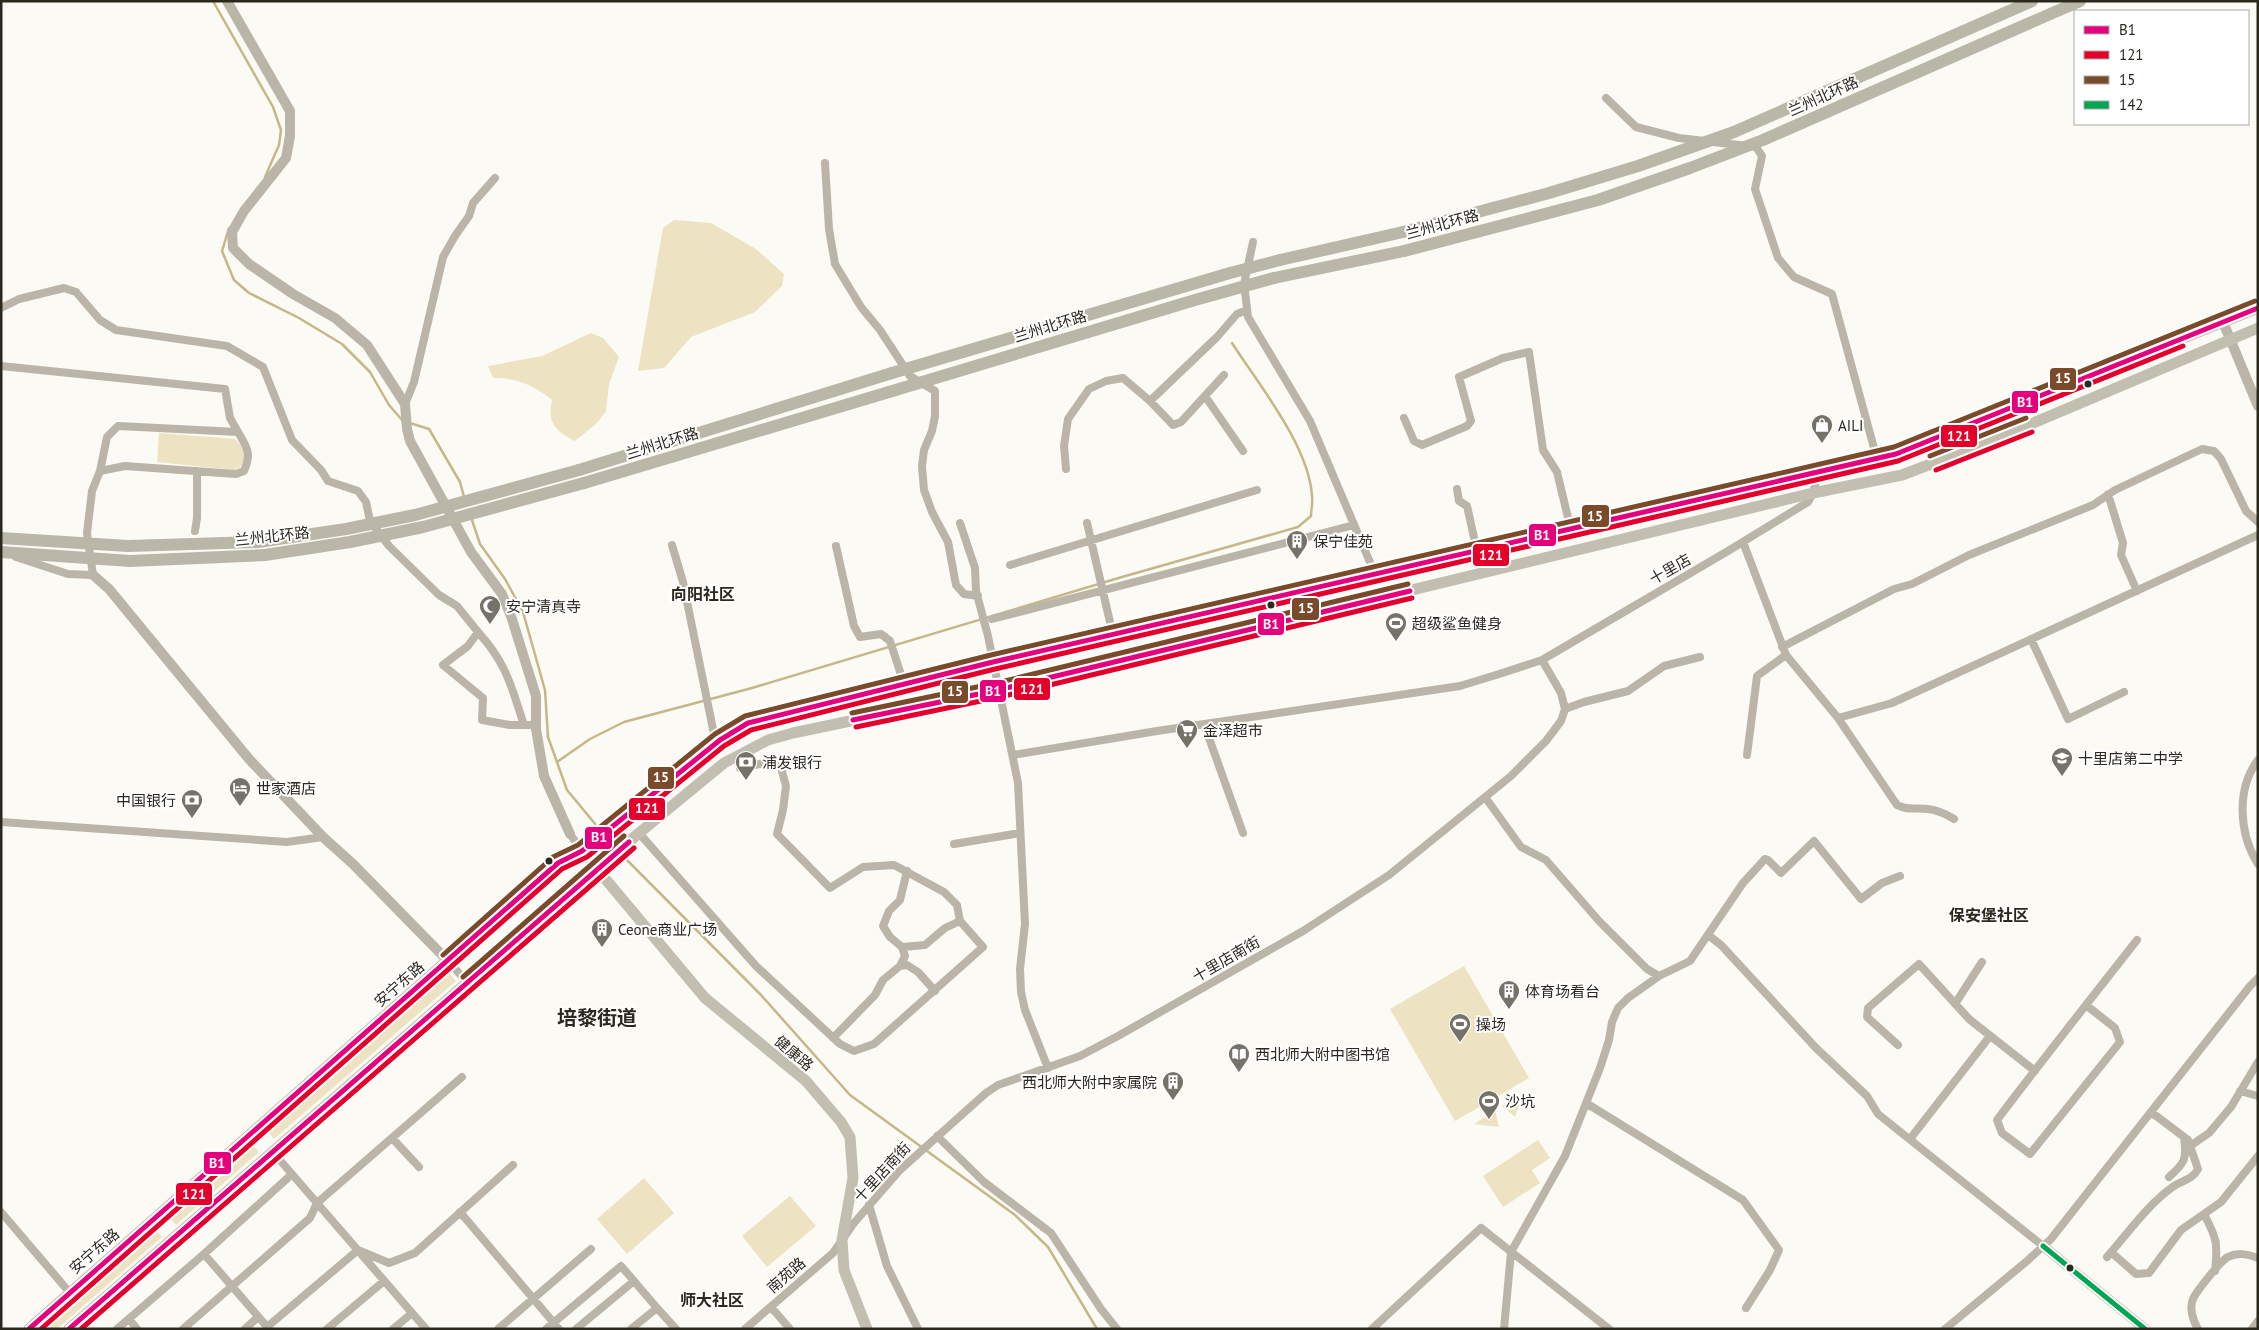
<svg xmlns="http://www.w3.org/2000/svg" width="2259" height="1330" font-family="'PT Sans','Noto Sans SC',sans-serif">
	<rect width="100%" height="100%" fill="#fcfaf4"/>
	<!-- green -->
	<path fill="#ede2c2" d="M674,220L711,223L756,249L784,274L782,286L755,312L691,337L664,368L638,371L663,228Z
		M591,333L603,338L619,357L609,384L606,411L597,423L575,441C555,431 547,423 552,400C535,386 515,377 493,378L488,366L542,356Z
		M159,433L235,439C245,448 251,466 233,470L157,462Z
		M1464,966L1529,1078L1455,1121L1390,1009Z
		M450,974L456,981L274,1139L268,1132Z
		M1523,1094L1515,1117L1502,1106Z
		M1495,1110L1499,1127L1474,1124Z
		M1538,1140L1550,1158L1532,1170L1540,1183L1503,1207L1483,1176Z
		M253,1145L259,1152L176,1225L170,1218Z
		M644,1178L674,1213L627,1254L597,1219Z
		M790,1196L816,1226L767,1267L742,1236Z
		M156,1230L162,1237L57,1329H43Z"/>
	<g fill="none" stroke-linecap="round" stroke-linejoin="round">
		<!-- stream -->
		<path stroke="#c6b788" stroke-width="2.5" d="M213,1L273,107L281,130L279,145L265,177
			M229,228L222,251L234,280L249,293L299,318L342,344L370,372L389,405L402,420
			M410,423L429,429L460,482L464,497
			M471,517L480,544L505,579L523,612L545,690L548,737L567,790L601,831
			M557,762L590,739L624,722L752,688L1122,577L1298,527L1311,516C1311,510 1313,503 1312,496C1309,446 1259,385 1232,343
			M607,837L616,848
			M621,854L761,995L850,1095L1015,1215L1048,1247L1097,1329"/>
		<!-- minor -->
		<path stroke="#bab5a8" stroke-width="8" d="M1606,98L1636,127L1679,138L1756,147L1762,156L1755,189L1778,258L1794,277L1832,294L1877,459
			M825,163L829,229L835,264L861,307L880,330L910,376L935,391V416L932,431L924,450L922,466L924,490L932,512L948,542L956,585L964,594L978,596
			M1253,242L1244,284L1248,317L1310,421L1375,574
			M1,308L19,299L64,288L76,292L100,320L116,330L227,346L263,367L292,440L321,470L328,481L358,491L366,502L370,521L389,546L439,595L457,606L478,632L468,646L443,665L483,698L482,720L510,725H536
			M1,366L225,389L230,418L238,432
			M1205,396L1243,451
			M1150,401L1217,337L1237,314L1247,310
			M405,404L414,382L443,257L455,236L469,216L473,203L495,178
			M1404,418L1414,441L1422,445L1467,426L1471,421L1459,377L1503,358L1529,352L1543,450L1557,472L1571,530
			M1066,469L1064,446L1068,419L1089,389L1106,381L1123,378L1150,401L1173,425L1181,422L1224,375
			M1457,489L1459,501L1467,506L1477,551
			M2108,494L2123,543L2121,555L2137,591
			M960,523L975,568L976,591L988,636L1018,783L1025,924L1020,969L1021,992L1025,1010L1048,1068
			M1087,523L1113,635
			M195,531L197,518V471
			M1743,542L1786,655L1838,718L1897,805C1908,811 1916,807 1928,809C1938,810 1946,814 1954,819
			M672,545L683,582L716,744
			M836,546L854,626L860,637L881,634L890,641L904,684
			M16,557L68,574L93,575L87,533L92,491L100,471L107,437L118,426L238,432C247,448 252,453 244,471L236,474L125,466L100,471
			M1010,565L1257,490
			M992,619L1354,525
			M478,632C507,664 511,686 524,725
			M2031,639L2068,719L2124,692
			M1782,647L1894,589L1912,584L1969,555L2093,505L2115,490L2202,449L2214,451L2221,459L2246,511L2258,522
			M1565,709L1584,702L1628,691L1664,666L1700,657
			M1838,718L1892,703L2258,535
			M1204,724L1243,833
			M1013,755L1157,731L1460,686L1496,675L1542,660L1728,551L1808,502L1813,493L1818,473
			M1747,755L1757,676L1786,655
			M2258,760C2236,789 2239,834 2258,864
			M1485,797L1521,847L1546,860L1599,921L1647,969L1659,976
			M1,822L287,842L323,837
			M639,833L756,966L840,1044L854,1051L874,1044L983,947L960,921L957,905L944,892L894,865L863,867L830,888L777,834L783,810L786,786L779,760L740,768
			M570,834L582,851
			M954,844L1020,833
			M907,871L900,900L889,911L883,926L890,937L902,947L925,945L945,928L960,921
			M1708,935L1721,945L1816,1048L1867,1096L1878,1114L2043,1246
			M448,961L468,983
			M900,966L905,956L902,947
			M1955,1004L1982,962
			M2086,1005L2115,1028L2120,1042L2030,1154L2002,1133L1997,1120C2043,1059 2090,1000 2137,940
			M833,1038L875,995L883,980L900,966L907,965L918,972L935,991
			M1898,1045L1867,1017L1868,1008L1919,964L1969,1019L2035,1071
			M2240,1091L2258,1096
			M1586,1103L1743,1200L1779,1250L1770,1270L1746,1308
			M937,1136L984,1182L1051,1233L1101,1309L1117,1329
			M392,1138L419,1167
			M1910,1139L1990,1036
			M2190,1146L2209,1133L2231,1107L2258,1062
			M272,1151L426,1329
			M2169,1177C2185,1163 2187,1159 2184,1138
			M869,1205L887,1266L918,1329
			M1,1212L70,1293
			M460,1212L559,1329
			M2204,1214C2217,1239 2218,1243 2215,1271
			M2111,1252L2136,1274L2149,1273L2181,1230L2221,1202L2258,1156
			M2107,1257C2128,1233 2148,1204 2174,1186C2184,1180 2193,1179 2198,1169L2188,1140L2151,1112
			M771,1307L790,1329
			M657,1308L676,1329
			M129,1319L137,1329
			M267,1327L358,1250L389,1263L415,1253L513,1165
			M117,1329L204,1254
			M183,1329L310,1218L317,1203L462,1077
			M245,1329L258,1317
			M269,1329L204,1254L292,1174
			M327,1329L384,1281
			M393,1329L412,1313
			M498,1329L591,1249
			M546,1329L621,1266L634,1281L576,1329
			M631,1329L657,1308L634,1281
			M745,1329L833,1253L854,1223L900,1170L986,1093L998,1085L1080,1056L1118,1036L1303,931L1389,875L1511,776L1546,741L1561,721L1565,709L1561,693L1542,660
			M1372,1329L1481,1228L1609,1329
			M1504,1329L1511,1252L1565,1156L1600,1068L1609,1040L1612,1022L1618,1008L1628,998L1659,976L1690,961L1743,883L1765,859L1768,860L1781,873L1814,841L1861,899L1882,883L1900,876
			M1945,1329L2027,1261L2051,1239L2250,986L2258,978
			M2198,1329C2193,1321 2189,1308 2193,1299C2196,1292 2221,1260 2228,1257C2238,1252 2247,1254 2258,1258
			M2252,1329L2258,1321"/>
		<!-- tertiary -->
		<path stroke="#bab5a8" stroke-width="10" d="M227,1L290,111V136L286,158L244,211L232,232L233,248L249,264L293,294L335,318L367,345L405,404L407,429L410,441L471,552L502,594L512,619L536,696V729L544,776L570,834
			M2223,322L2258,406
			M93,575L109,589L249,759L323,837L353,864L448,961
			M2043,1246L2145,1329"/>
		<!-- secondary -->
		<path stroke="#c2beb0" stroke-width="11" d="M582,851L705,998L806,1081L841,1122L850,1137L853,1178L842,1240L844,1270L867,1329
			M29,1329L558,863L582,851L720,740L748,723L993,662L1896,454L2258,308
			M69,1329L639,833L724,763L768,740L793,733L998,690L1813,493L1902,475L1981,445L2258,328"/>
		<!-- trunk -->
		<path stroke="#bab6a8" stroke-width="12" d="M1280,260L1403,232
			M1274,278L1404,251
			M579,470L892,373
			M584,483L889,392"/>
		<!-- trunk-bridge -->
		<path stroke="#bab6a8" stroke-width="12" d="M1403,232L1549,193L1638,166L1734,132L2032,1
			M1404,251L1598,200L1690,168L1763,140L2080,1
			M892,373L1230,273L1280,260
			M889,392L1195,300L1274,278
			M1,538L128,546L258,542L346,529L415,515L579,470
			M1,552L130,561L265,555L350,542L423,527L584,483"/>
		<!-- bus-1 casing -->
		<g stroke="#fff" stroke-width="9">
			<path id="bus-1" d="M853,720L998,690L1410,591
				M29,1329L558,863L582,851L720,740L748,723L993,662L1896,454L2258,308
				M69,1329L629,842"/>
		</g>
		<!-- bus-2 casing -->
		<g stroke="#fff" stroke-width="9">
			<path id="bus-2" d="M1936,470L2032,432
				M856,727L1000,697L1412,598
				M41,1329L562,869L587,857L724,746L751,730L995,669L1898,461L2183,346
				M81,1329L634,848"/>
		</g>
		<!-- bus-3 casing -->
		<g stroke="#fff" stroke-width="9">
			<path id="bus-3" d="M1930,456L2026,418
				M852,713L996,683L1408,584
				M443,955L553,857L578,845L715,734L745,716L991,655L1894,447L2255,301
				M463,977L624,836"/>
		</g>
		<!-- bus-4 casing -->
		<g stroke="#fff" stroke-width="9">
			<path id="bus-4" d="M2043,1246L2145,1329"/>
		</g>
		<!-- bus-1 -->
		<use href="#bus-1" stroke="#e5007d" stroke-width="5"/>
		<!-- bus-2 -->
		<use href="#bus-2" stroke="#e4002b" stroke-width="5"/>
		<!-- bus-3 -->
		<use href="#bus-3" stroke="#7a4b2a" stroke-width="5"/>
		<!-- bus-4 -->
		<use href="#bus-4" stroke="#00a651" stroke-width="5"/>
	</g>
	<!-- icons -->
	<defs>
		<g id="shop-pin" transform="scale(1.125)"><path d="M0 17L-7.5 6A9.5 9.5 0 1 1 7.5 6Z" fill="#747269" stroke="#fff"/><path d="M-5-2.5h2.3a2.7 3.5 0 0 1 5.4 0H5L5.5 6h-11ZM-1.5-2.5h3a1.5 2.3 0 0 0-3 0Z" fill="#fff"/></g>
		<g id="building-pin" transform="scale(1.125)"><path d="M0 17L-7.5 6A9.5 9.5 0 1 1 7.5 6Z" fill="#747269" stroke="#fff"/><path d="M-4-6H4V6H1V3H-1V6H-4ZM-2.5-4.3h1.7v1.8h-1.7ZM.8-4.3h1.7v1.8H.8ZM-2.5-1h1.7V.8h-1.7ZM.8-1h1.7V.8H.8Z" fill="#fff"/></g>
		<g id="mosque-pin" transform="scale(1.125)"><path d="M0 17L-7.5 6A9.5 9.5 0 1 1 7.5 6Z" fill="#747269" stroke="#fff"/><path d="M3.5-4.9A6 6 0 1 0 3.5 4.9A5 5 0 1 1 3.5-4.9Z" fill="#fff"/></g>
		<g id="stadium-pin" transform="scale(1.125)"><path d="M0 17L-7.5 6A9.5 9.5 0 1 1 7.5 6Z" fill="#747269" stroke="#fff"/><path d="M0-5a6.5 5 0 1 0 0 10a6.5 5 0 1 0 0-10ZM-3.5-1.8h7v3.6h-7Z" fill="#fff"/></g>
		<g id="supermarket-pin" transform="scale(1.125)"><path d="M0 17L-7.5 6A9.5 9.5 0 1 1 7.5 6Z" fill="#747269" stroke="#fff"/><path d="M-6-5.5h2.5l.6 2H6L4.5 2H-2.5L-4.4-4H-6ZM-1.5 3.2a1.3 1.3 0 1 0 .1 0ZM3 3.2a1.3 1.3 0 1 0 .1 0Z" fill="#fff"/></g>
		<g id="school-pin" transform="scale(1.125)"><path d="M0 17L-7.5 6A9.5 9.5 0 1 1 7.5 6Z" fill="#747269" stroke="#fff"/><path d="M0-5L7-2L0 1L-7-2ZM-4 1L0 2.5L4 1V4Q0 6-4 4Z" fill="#fff"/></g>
		<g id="bank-pin" transform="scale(1.125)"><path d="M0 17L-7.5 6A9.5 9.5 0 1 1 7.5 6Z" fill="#747269" stroke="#fff"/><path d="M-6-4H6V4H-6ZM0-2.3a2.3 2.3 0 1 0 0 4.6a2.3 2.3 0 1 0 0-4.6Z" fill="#fff"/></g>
		<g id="hotel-pin" transform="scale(1.125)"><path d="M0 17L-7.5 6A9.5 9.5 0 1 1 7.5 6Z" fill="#747269" stroke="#fff"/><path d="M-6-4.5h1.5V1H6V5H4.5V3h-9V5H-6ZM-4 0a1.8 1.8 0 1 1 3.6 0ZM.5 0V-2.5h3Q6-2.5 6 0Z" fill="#fff"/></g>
		<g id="library-pin" transform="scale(1.125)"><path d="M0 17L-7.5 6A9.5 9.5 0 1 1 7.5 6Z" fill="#747269" stroke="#fff"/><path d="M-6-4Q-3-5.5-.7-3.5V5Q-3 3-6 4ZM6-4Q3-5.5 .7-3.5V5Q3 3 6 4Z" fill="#fff"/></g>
	</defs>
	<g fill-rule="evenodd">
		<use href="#shop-pin" x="1822" y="425"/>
		<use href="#building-pin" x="1297" y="541"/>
		<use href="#mosque-pin" x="490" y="606"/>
		<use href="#stadium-pin" x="1396" y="623"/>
		<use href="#supermarket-pin" x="1187" y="730"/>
		<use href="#school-pin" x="2062" y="758"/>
		<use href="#bank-pin" x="746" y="762"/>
		<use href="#hotel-pin" x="240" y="788"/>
		<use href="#bank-pin" x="192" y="800"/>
		<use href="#building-pin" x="602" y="929"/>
		<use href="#building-pin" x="1509" y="991"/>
		<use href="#stadium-pin" x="1460" y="1024"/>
		<use href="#library-pin" x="1239" y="1054"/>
		<use href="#building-pin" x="1173" y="1082"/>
		<use href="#stadium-pin" x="1489" y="1101"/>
	</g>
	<!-- markers -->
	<g fill="#2b281e" stroke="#fff" stroke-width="2">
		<circle cx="2088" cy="384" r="4.5"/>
		<circle cx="1271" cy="605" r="4.5"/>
		<circle cx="549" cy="861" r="4.5"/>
		<circle cx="2070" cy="1268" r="4.5"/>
	</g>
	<g text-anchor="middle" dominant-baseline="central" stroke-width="4" stroke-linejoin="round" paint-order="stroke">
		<!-- street labels -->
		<g font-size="15" fill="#2b281e" stroke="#fff">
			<text transform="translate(1823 96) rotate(-24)">兰州北环路</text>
			<text transform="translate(1442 224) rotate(-15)">兰州北环路</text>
			<text transform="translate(1050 326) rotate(-17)">兰州北环路</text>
			<text transform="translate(662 443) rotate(-17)">兰州北环路</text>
			<text transform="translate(272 536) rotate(-6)">兰州北环路</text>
			<text transform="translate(1670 569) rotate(-30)">十里店</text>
			<text transform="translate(1226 959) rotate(-30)">十里店南街</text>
			<text transform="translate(399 984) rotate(-41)">安宁东路</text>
			<text transform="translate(794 1053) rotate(40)">健康路</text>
			<text transform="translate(882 1172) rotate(-47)">十里店南街</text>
			<text transform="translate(94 1251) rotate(-41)">安宁东路</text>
			<text transform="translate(786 1275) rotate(-41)">南苑路</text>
		</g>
		<!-- poi labels -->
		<g font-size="15" fill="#2b281e" stroke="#fff" text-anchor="start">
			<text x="1838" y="425">AILI</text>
			<text x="1313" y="541">保宁佳苑</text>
			<text x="506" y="606">安宁清真寺</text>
			<text x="1412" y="623">超级鲨鱼健身</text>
			<text x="1203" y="730">金泽超市</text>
			<text x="2078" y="758">十里店第二中学</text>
			<text x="762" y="762">浦发银行</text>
			<text x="256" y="788">世家酒店</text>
			<text x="176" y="800" text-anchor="end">中国银行</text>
			<text x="618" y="929">Ceone商业广场</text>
			<text x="1525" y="991">体育场看台</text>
			<text x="1476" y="1024">操场</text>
			<text x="1255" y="1054">西北师大附中图书馆</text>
			<text x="1157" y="1082" text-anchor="end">西北师大附中家属院</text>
			<text x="1505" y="1101">沙坑</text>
		</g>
		<!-- neighbourhood labels -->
		<g font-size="16" font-weight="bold" fill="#2b281e" stroke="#fff">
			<text x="703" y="594">向阳社区</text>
			<text x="1989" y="915">保安堡社区</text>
			<text x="712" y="1300">师大社区</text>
		</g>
		<!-- district labels -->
		<g font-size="20" font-weight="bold" fill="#2b281e" stroke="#fff">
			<text x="597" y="1018">培黎街道</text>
		</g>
	</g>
	<g stroke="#fff" stroke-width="2">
		<rect x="2049" y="367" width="28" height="24" rx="5" fill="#7a4b2a"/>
		<rect x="2011" y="390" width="28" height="24" rx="5" fill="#e5007d"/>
		<rect x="1940" y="424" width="38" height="24" rx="5" fill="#e4002b"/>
		<rect x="1581" y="504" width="29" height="24" rx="5" fill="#7a4b2a"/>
		<rect x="1528" y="523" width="29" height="24" rx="5" fill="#e5007d"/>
		<rect x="1472" y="543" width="38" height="24" rx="5" fill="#e4002b"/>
		<rect x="1291" y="597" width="29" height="24" rx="5" fill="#7a4b2a"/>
		<rect x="1257" y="612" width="28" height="24" rx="5" fill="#e5007d"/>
		<rect x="1013" y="677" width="38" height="24" rx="5" fill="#e4002b"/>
		<rect x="979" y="679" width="28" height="24" rx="5" fill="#e5007d"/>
		<rect x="941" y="680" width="28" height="24" rx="5" fill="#7a4b2a"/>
		<rect x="647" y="766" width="28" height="24" rx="5" fill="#7a4b2a"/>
		<rect x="628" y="797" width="38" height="24" rx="5" fill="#e4002b"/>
		<rect x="584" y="826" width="29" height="24" rx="5" fill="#e5007d"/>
		<rect x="203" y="1151" width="29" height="24" rx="5" fill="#e5007d"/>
		<rect x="175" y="1182" width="38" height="24" rx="5" fill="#e4002b"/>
	</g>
	<g font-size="14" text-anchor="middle" font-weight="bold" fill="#fff">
		<text x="2063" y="383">15</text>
		<text x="2025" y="407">B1</text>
		<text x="1959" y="441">121</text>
		<text x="1595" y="521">15</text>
		<text x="1542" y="540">B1</text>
		<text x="1491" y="560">121</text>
		<text x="1306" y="613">15</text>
		<text x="1271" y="629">B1</text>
		<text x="1032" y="694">121</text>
		<text x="993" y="696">B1</text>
		<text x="955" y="696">15</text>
		<text x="661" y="782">15</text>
		<text x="647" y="813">121</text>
		<text x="599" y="842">B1</text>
		<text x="217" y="1168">B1</text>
		<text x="194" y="1199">121</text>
	</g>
	<!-- border -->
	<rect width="2259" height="1330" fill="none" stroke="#2b281e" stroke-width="5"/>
	<!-- legend -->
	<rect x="2074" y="10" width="175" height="115" fill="#ffffff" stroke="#aaa9a5"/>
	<rect x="2084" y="26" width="25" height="8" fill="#e5007d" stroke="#aaa9a5"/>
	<text x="2119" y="35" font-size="15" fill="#2b281e">B1</text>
	<rect x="2084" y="51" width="25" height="8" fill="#e4002b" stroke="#aaa9a5"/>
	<text x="2119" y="60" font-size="15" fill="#2b281e">121</text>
	<rect x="2084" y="76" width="25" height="8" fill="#7a4b2a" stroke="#aaa9a5"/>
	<text x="2119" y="85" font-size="15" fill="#2b281e">15</text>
	<rect x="2084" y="101" width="25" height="8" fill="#00a651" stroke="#aaa9a5"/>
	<text x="2119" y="110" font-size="15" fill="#2b281e">142</text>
</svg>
